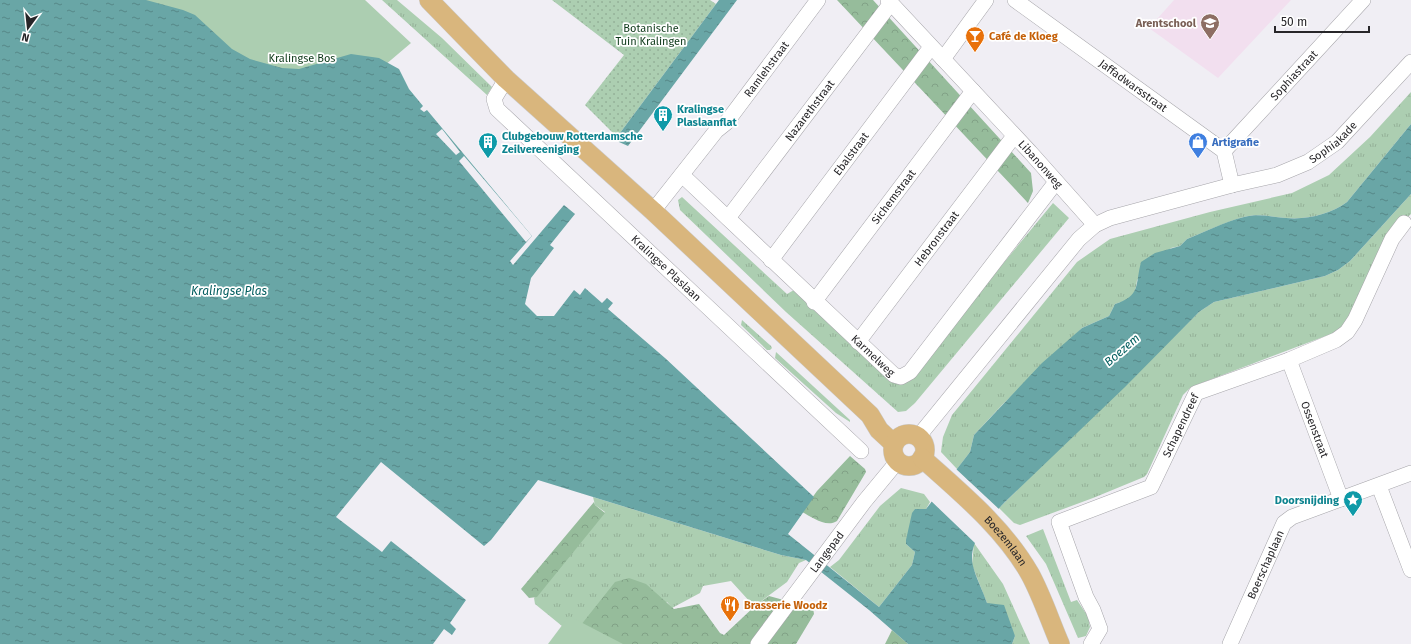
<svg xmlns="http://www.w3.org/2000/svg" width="1411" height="644" font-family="'Fira Sans',sans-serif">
	<defs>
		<pattern id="grass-tufts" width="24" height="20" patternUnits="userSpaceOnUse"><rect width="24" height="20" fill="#acceb1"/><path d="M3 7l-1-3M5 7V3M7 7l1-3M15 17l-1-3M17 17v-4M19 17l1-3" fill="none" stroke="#94b198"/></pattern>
		<pattern id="forest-crowns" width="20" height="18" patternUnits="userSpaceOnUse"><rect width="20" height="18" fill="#96bc9b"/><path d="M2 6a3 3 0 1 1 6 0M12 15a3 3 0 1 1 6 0" fill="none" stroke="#81a186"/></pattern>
		<pattern id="garden-dots" width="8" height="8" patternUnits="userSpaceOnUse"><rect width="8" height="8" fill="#acceb1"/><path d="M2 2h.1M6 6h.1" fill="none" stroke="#94b198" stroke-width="1.8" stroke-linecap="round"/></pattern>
		<pattern id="water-ripples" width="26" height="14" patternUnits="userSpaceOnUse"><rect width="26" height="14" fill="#69a6a6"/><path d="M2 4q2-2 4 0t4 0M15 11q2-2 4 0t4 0" fill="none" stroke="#568787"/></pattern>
	</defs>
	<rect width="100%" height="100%" fill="#f0eef4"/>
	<!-- education -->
	<path fill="#f2dfef" d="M1174,0H1291L1218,78L1149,28Z"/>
	<!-- grass -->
	<path fill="url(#grass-tufts)" d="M382,0H397L442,38L492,87L487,95Z
		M1411,92V124L1347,202C1331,214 1307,220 1286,218C1272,217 1258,213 1244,217C1225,222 1205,232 1187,239L1180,246L1171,248L1137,280C1135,298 1131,299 1115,304L1109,316L1082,328L1002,405L974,435L970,452L957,469L941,452L943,437L952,415L1077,262L1110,239L1210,212L1292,193L1329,175L1370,137Z
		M1411,194V214L1392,231L1350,318L1339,331L1191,387L1183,395L1147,474L1144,477L1093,498L1020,525L1014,523L999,508L1199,312L1214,302L1325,276L1338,270L1350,261Z
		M682,197L787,294L794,290L896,382L973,300L1053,203L1069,218L915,403L906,411L898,412L786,312L680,210L678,200Z
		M742,320L771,346L772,348L770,350H767L741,325Z
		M776,352L850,420V422L836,413L775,358Z
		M901,488L924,494L930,502L926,509H915L906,544L915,552L912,565L879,607L830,567L839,560L880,506Z
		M593,497L781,555L806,560L799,563L787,582L756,605L751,603L731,581L703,586L700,593L672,608L667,602L573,635L535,604L534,598L605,512L595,505Z
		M1043,529L1071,602L1077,600L1085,612L1088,611L1091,621L1089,623L1090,627L1086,636L1078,638L1046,564L1026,536Z
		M974,543L1003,584L1030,644H1012L1015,636L987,603L972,565Z"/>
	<!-- forest -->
	<path fill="url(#forest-crowns)" d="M837,0H873L1031,173L1033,191L1028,203Z
		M850,456L865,469L866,472L837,521C826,528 812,517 802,512L817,491Z
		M594,502L595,505L605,513L537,597L529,598L521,589Z
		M629,578L646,584L674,609L699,604L720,633L724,635L756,605L769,596L813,608L814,614L796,644H572L573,635L615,582Z
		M892,630L908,644H885Z"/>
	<!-- park -->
	<path fill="#acceb1" d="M32,0H365L411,43L312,127Z
		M569,616L623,644H548Z"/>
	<!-- garden -->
	<path fill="url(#garden-dots)" d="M552,0H710L716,4L617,137L585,105L624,55Z"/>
	<!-- water -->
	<path fill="url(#water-ripples)" d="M0,0H146L183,10L195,15L232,49L250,59L282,68L299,69L351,54L379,58L399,69L409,89L423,106L420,109L424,112L427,110L532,236L510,261L513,265L564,205L575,214L550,245L554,248L531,278L525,304L537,316H554L574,290L580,295L585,288L602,303L607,298L613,303L608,309L665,358L814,497L788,534L879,607L912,565L915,552L906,544V540L912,513L915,509H926L970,452L974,435L1042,363L1082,328L1109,316L1115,304C1141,296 1135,285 1141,262L1155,253L1180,246L1187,239C1205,232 1224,222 1244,217C1258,213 1272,217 1286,218C1307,220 1331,214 1347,202L1411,124V194L1350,261L1338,270L1325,276L1214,302L1199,312L1125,387L1005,502C990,518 967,542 973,566C976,578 983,591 987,603L1004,605L1015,636L1012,644H908L869,610L806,560L781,555L538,480L491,540L484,546L381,462L336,517L382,552L391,541L466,600L450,623L456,629L452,635L444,629L433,644H0Z
		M719,0H737L628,146L619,142L617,137Z"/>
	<!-- pier -->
	<path fill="#f0eef4" d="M442,129L460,152L456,155L436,134Z
		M464,156L532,236L526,242L459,161Z
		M955,468L1000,510L976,544L929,499Z"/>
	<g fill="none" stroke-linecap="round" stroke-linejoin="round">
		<!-- minor casing -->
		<g stroke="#a6a5aa" stroke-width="16">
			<g id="minor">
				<path id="s1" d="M888,0L1030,152L1095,225"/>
				<path id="s2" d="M1015,0L1224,151L1232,185"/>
				<path d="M943,59L986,0"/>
				<path id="s3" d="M506,79L494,99L497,109L861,451"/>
				<path id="s4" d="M1224,151L1363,0"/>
				<path id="s5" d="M682,175L894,375L901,377L910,372L1056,182"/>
				<path id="s6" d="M653,211L716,131L726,123L818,0"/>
				<path id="s7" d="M728,218L891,3"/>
				<path id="s8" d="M771,260L931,47"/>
				<path id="s9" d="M814,302L973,91"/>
				<path id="s10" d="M858,342L1014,136"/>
				<path id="s11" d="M1289,360L1341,499"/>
				<path id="s12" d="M918,437L1079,239L1095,225L1110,218L1232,185L1277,175L1308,162L1337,142L1411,62"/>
				<path d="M1379,486L1411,570"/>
				<path id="s13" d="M758,644L864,502L897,462"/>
				<path id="s14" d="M1091,644L1100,629L1093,610L1086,597L1059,522L1151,487L1196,393L1289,360L1336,340L1347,332L1355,320L1392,239L1404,223"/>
				<path id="s15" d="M1230,644L1284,523L1292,517L1411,473"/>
			</g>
		</g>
		<!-- major casing -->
		<g stroke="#cbcbcc" stroke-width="20">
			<g id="major">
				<path d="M429,0L506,79L653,211L870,415L879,430L894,444"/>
				<circle cx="909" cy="450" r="16"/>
				<path id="s16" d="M922,458C961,493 1004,528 1030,574C1042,596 1050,621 1060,644"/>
			</g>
		</g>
		<!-- minor -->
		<use href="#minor" stroke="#fff" stroke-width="15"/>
		<!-- major -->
		<use href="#major" stroke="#d9b67d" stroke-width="19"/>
	</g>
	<!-- icons -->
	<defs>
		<g id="school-pin" transform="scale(1)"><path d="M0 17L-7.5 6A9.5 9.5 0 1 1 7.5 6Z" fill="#8d6e63" stroke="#fff"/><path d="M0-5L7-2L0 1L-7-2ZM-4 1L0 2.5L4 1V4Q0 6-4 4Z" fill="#fff"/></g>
		<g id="bar-pin" transform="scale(1)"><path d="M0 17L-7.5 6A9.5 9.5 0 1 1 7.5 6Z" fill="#e8710a" stroke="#fff"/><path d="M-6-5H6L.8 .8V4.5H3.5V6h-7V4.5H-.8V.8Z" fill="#fff"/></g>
		<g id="building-pin" transform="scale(1)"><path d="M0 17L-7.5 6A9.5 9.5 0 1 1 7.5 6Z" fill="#0f9aa8" stroke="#fff"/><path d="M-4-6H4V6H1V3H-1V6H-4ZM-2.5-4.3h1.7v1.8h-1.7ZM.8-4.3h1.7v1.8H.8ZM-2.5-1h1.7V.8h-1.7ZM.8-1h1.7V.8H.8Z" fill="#fff"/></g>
		<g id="shop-pin" transform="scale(1)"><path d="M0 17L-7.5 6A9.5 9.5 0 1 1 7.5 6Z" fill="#3f7fe0" stroke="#fff"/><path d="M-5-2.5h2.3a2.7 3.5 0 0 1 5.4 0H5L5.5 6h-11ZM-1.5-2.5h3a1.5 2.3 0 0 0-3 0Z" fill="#fff"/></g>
		<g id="sight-pin" transform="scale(1)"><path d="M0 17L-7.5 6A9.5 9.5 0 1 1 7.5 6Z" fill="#0f9aa8" stroke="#fff"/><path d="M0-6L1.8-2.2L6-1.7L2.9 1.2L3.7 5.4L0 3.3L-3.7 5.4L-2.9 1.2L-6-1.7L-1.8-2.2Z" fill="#fff"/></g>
		<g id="restaurant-pin" transform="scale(1)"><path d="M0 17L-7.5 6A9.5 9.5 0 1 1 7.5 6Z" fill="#e8710a" stroke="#fff"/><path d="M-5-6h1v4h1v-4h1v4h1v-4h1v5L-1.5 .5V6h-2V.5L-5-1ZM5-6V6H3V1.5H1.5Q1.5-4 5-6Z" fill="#fff"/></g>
	</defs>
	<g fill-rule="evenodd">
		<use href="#school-pin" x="1210" y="23"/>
		<use href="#bar-pin" x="975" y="36"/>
		<use href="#building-pin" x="663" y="115"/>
		<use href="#building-pin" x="488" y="142"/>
		<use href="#shop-pin" x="1198" y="142"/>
		<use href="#sight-pin" x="1353" y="500"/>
		<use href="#restaurant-pin" x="730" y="605"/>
	</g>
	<g text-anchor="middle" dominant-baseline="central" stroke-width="3.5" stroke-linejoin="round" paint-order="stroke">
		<!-- education labels -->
		<g font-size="11" font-weight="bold" fill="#785e54" stroke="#fff" text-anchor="end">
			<text x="1196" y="23">Arentschool</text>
		</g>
		<!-- park labels -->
		<g font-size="11" fill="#0d3919" stroke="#fff">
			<text x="651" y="28">Botanische<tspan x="651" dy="13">Tuin Kralingen</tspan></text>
			<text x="302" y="58">Kralingse Bos</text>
		</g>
		<!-- food labels -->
		<g font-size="11" font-weight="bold" fill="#c56008" stroke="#fff" text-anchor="start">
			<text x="989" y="36">Café de Kloeg</text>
			<text x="744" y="605">Brasserie Woodz</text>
		</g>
		<!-- street labels -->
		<g font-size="11" fill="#272629" stroke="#fff">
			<text stroke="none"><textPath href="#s6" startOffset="182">Ramlehstraat</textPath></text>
			<text stroke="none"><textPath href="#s4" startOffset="103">Sophiastraat</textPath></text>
			<text stroke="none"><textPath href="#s2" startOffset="146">Jaffadwarsstraat</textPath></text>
			<text stroke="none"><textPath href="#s7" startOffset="135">Nazarethstraat</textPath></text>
			<text stroke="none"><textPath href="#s12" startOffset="531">Sophiakade</textPath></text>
			<text stroke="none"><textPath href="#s8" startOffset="133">Ebalstraat</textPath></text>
			<text stroke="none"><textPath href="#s1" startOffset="224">Libanonweg</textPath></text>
			<text stroke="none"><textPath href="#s9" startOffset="132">Sichemstraat</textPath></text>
			<text stroke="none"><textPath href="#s10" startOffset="130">Hebronstraat</textPath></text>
			<text stroke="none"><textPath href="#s3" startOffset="266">Kralingse Plaslaan</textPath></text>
			<text stroke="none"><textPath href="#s5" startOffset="263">Karmelweg</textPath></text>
			<text stroke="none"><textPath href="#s14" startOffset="299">Schapendreef</textPath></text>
			<text stroke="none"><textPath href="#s11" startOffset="74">Ossenstraat</textPath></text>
			<text stroke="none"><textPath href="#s16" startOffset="118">Boezemlaan</textPath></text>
			<text stroke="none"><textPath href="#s13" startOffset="115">Langepad</textPath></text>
			<text stroke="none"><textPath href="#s15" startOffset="87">Boerschaplaan</textPath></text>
		</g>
		<!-- culture labels -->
		<g font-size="11" font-weight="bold" fill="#0d838f" stroke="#fff" text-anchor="start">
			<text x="677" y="109">Kralingse<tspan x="677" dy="13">Plaslaanflat</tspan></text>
			<text x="502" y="136">Clubgebouw Rotterdamsche<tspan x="502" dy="13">Zeilvereeniging</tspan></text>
			<text x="1339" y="500" text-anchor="end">Doorsnijding</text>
		</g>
		<!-- shop labels -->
		<g font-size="11" font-weight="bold" fill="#366cbe" stroke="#fff" text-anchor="start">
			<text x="1212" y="142">Artigrafie</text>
		</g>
		<!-- water labels -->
		<g font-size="12" font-style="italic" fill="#045f60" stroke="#fff">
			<text x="229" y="291">Kralingse Plas</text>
			<text transform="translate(1122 350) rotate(-41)">Boezem</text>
		</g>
	</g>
	<!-- north arrow -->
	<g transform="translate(28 28) rotate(195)" stroke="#ffffff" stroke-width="3" paint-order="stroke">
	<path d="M0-3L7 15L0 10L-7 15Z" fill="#272629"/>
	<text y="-6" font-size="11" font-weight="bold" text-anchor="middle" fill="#272629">N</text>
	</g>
	<!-- scale -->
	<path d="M1275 26v6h94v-6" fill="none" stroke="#272629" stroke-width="2"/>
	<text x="1281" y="26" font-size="12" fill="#272629" stroke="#ffffff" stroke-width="3" paint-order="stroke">50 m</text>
</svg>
